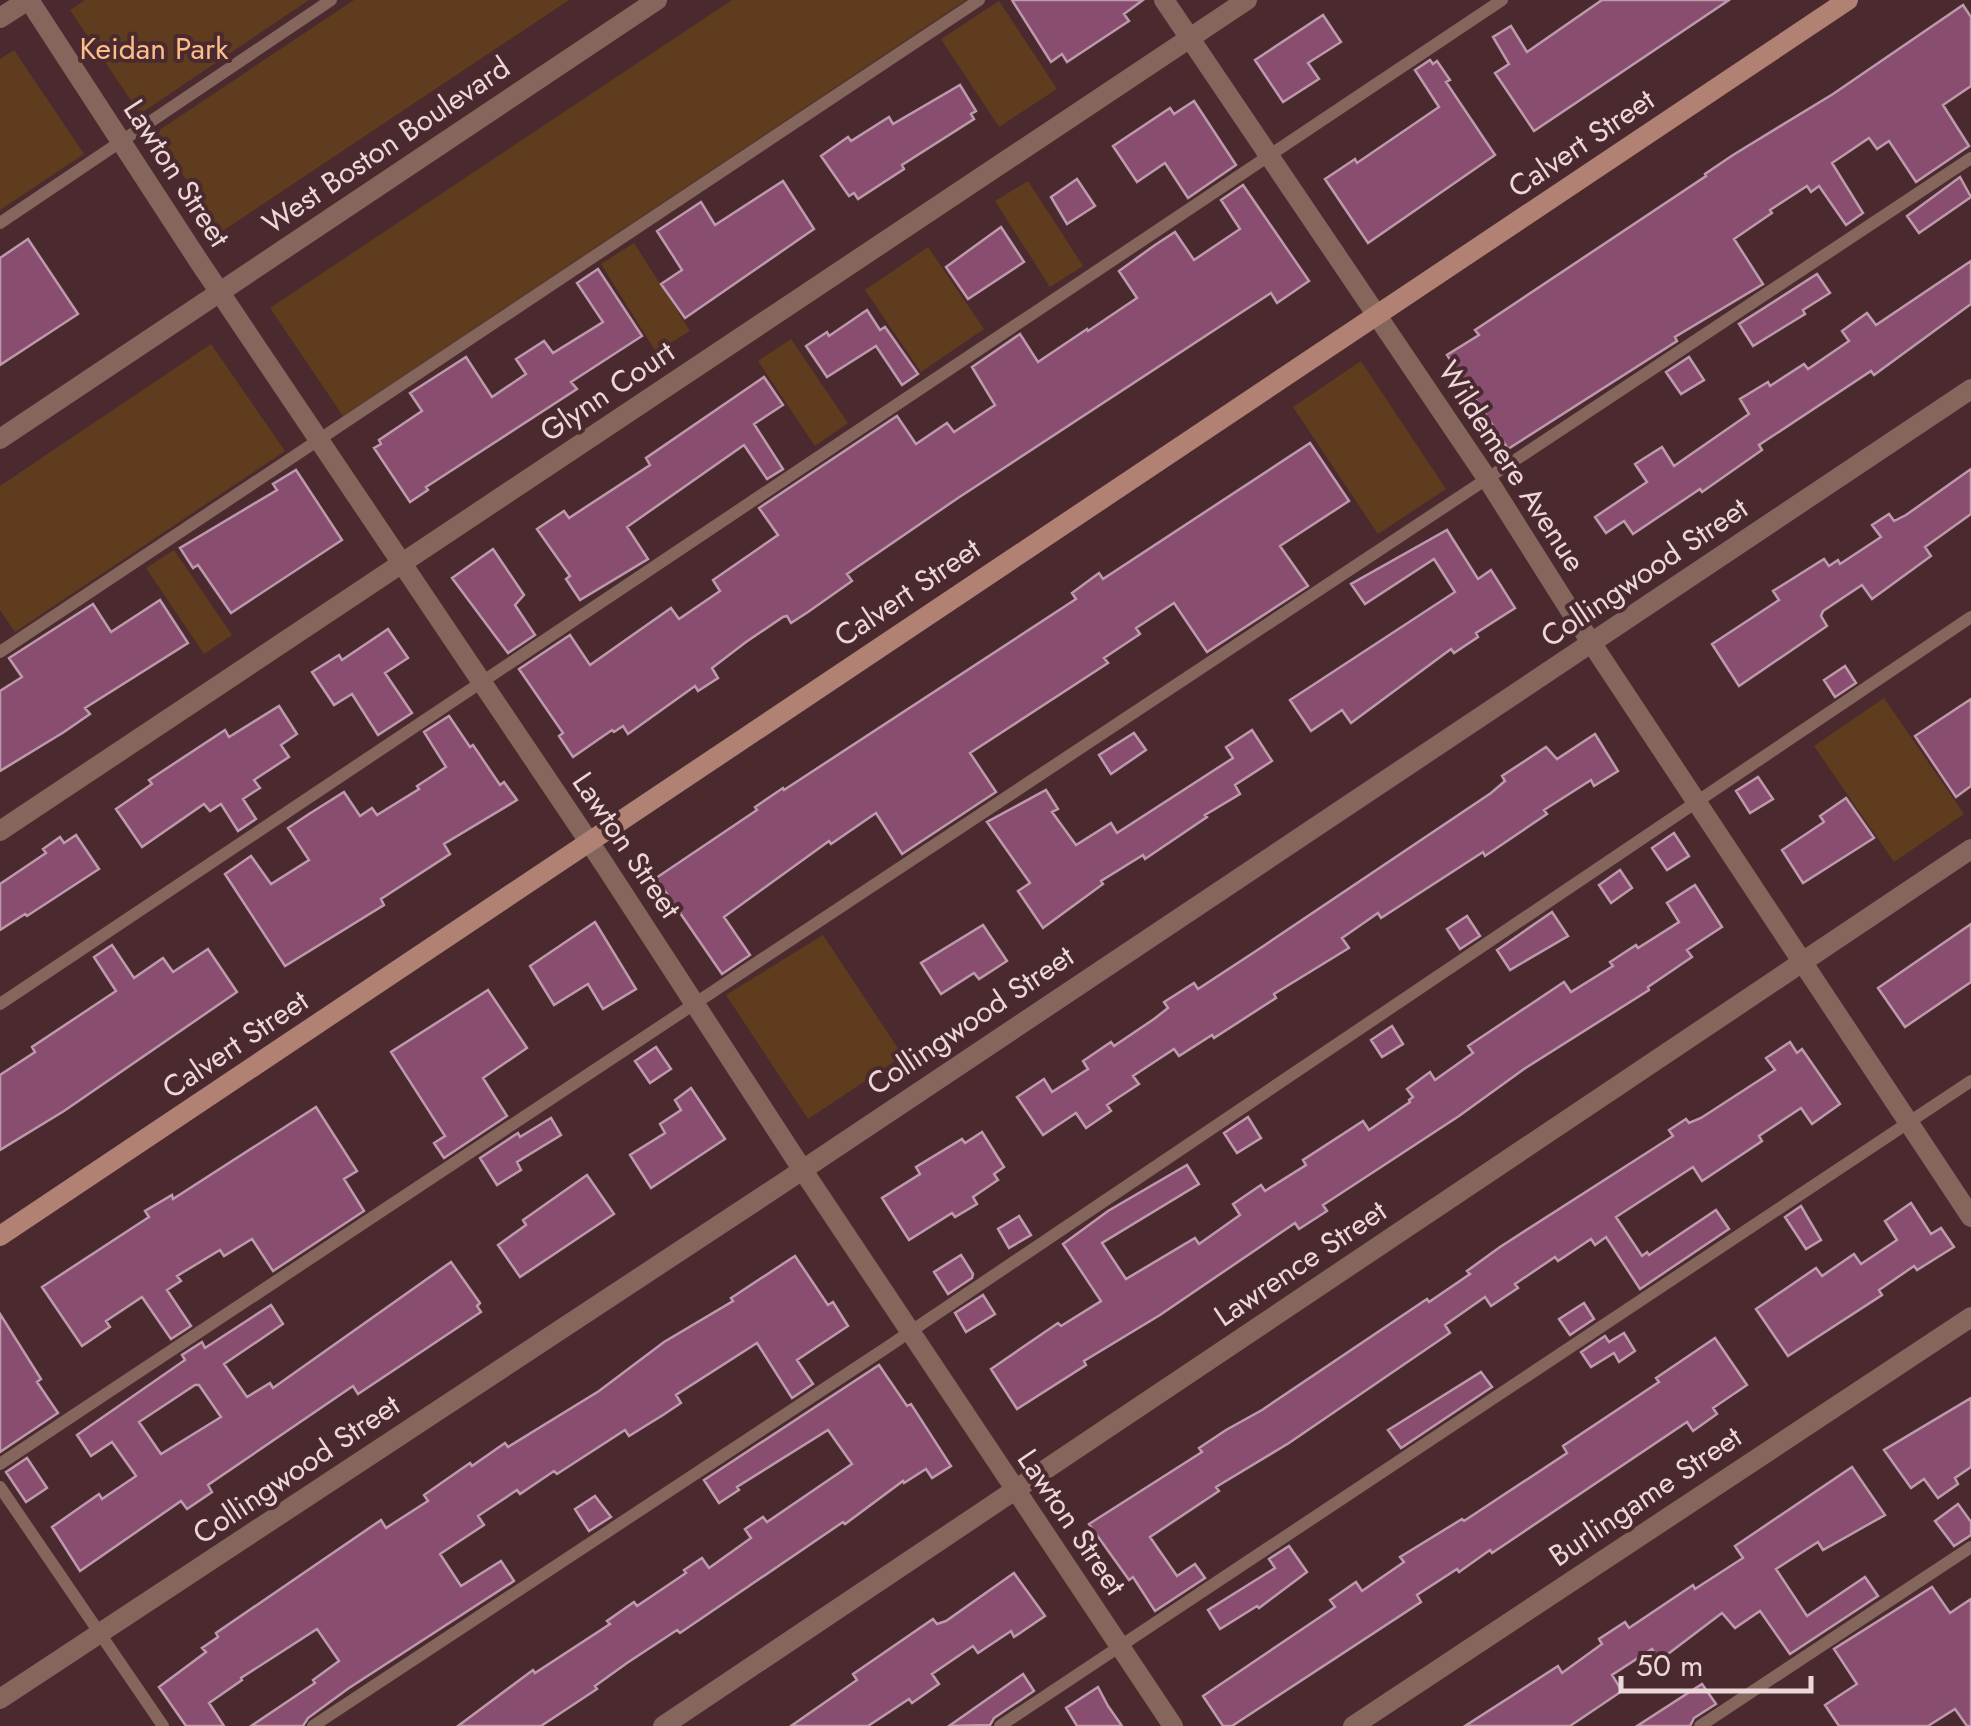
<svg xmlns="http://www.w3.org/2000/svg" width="1971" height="1726" font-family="Jost,sans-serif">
	<rect width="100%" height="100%" fill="#4a2a2f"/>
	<!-- green -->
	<path fill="#5e3c1d" d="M85,0H309L140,114L70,10Z
		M354,0H569L221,232L155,133Z
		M732,0H966L343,416L270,308Z
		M999,1L1057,89L999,127L941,39Z
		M14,50L84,154L0,210V59Z
		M1028,181L1083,266L1050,287L995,201Z
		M634,243L690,331L656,352L601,264Z
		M928,247L984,329L921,372L865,290Z
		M791,339L848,423L815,446L758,361Z
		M211,344L285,451L15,632L0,610V486Z
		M1361,361L1446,489L1378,534L1293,407Z
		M174,550L232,635L204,654L146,568Z
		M1884,698L1964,814L1894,862L1814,746Z
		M823,935L903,1056L808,1119L726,995Z"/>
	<!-- building -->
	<path fill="#894d6f" stroke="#bc9aac" stroke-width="2.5" fill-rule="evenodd" d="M1012,0H1143L1124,14L1129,21L1067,62L1062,54L1051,62Z
		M1602,0H1729L1534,131L1495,73L1509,64L1493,37L1511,26L1527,52Z
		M1963,5L1971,17V86L1943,105L1969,146L1916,182L1889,141L1877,149L1869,138L1832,163L1863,213L1846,225L1819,186L1811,192L1807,186L1770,210L1772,213L1734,239L1763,284L1675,337L1677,341L1508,449L1447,355L1479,335L1475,330L1706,176L1705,174L1733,155L1833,94Z
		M1323,15L1341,42L1308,63L1319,79L1283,102L1255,60Z
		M1430,60L1433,64L1437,61L1450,80L1446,82L1495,155L1368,243L1325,179L1355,159L1357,163L1439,107L1415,70Z
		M960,85L976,111L971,114L974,119L902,165L904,169L858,199L854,193L849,196L821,156L848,137L851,141L889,117L893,124Z
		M1194,101L1236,165L1188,198L1165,163L1137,182L1113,146L1170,108L1174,114Z
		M1960,177L1971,197L1919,233L1907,216Z
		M1077,179L1095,206L1067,224L1051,197Z
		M783,181L814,229L685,318L661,284L682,270L657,231L701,202L715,225Z
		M1243,185L1309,281L1277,303L1271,293L958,498L847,574L852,581L808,612L791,623L787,616L783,617L746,642L712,668L718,678L698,691L695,686L628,734L623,726L614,732L612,730L573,757L559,736L563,733L519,669L570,635L590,665L671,608L679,619L720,591L713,580L778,535L759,508L897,416L916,444L947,423L954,432L995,405L972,367L1020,334L1038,362L1087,329L1088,331L1137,298L1119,271L1155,245L1175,232L1194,260L1240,229L1221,200Z
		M1001,227L1024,262L968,299L946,267Z
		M28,239L78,314L0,365V258Z
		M1971,261V304L1874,375L1871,371L1759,445L1762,450L1702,492L1700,489L1633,534L1624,521L1606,533L1595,517L1647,482L1635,464L1662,447L1674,466L1749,414L1740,399L1768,382L1770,386L1804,364L1808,369L1849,341L1842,331L1867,313L1876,325Z
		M598,269L642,336L571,382L577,389L426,487L428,490L410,502L374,448L381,444L379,440L422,411L410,393L466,357L492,397L526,374L516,359L544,341L553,353L603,322L577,283Z
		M1817,274L1830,293L1803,310L1805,314L1753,346L1739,324Z
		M867,310L880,330L885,327L918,374L902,385L876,346L827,377L806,346L827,332L829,336Z
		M1689,357L1704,380L1681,394L1666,372Z
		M764,377L783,405L754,424L783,469L767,479L744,445L627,527L648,559L580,600L566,579L570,576L537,529L564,511L569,518L650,465L646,458Z
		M1310,443L1349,501L1280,546L1308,586L1207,652L1174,603L1136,628L1140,634L1104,658L1108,663L970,753L996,792L902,854L876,813L831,844L829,841L724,917L750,955L722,974L656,878L757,810L755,807L783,788L784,790L1076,599L1072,593L1099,573L1103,579Z
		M1971,469V514L1925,547L1931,556L1872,599L1862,585L1823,611L1821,616L1827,626L1739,686L1712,644L1779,600L1773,591L1824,559L1829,566L1838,560L1840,564L1881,537L1872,525L1889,514L1894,521L1906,515Z
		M296,470L342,540L231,613L198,565L193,568L180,548L277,490L273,484Z
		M1447,530L1478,579L1491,570L1515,608L1476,633L1478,637L1454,653L1451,649L1351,723L1342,710L1311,731L1290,700L1455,592L1434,559L1365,604L1351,584Z
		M493,549L524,595L515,605L535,635L508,653L452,578Z
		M160,600L188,643L85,708L90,714L64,732L0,771V691L22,677L9,658L93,604L111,632Z
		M388,629L408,658L385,673L412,713L378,735L352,694L334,705L312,672L339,655L342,660Z
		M1845,666L1856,683L1835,697L1824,680Z
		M1971,699V786L1956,797L1915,736Z
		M279,706L297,734L281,745L289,757L254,780L260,788L243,799L256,819L238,831L221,804L210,811L204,804L142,847L116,809L152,784L149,780L225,730L229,737Z
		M449,716L470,747L473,745L500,785L504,782L517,800L444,844L450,854L381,899L384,905L285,966L225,874L251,856L271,884L309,860L288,828L309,814L344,792L360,816L372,808L377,815L419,789L417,786L446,767L424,732Z
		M1252,730L1272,761L1235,785L1240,794L1205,815L1207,817L1145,859L1143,855L1101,881L1103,884L1043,928L1018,891L1030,883L987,822L1046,790L1058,809L1052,812L1076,845L1111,823L1117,833L1233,758L1226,747Z
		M1134,733L1146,750L1111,774L1099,755Z
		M1595,734L1618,771L1594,786L1591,780L1544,810L1547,814L1485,856L1483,852L1381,918L1378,913L1342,938L1349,948L1274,994L1276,998L1214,1038L1212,1035L1179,1056L1174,1049L1133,1076L1139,1084L1107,1105L1111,1111L1086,1128L1076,1113L1043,1135L1017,1097L1044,1079L1052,1092L1088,1069L1083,1061L1111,1042L1114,1046L1154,1019L1168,1008L1164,1002L1194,983L1198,989L1259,949L1491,793L1505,781L1502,776L1546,747L1557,759Z
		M1758,777L1773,799L1750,813L1736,791Z
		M1846,798L1874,838L1803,883L1782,850L1824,822L1820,816Z
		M1674,833L1689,856L1667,870L1652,848Z
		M76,835L99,869L27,916L25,914L0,930V884L46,853L43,849L60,837L64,843Z
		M1620,870L1632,888L1611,903L1599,885Z
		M1695,885L1722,927L1687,950L1692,957L1648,987L1649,990L1524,1069L1459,1116L1323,1205L1327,1211L1299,1229L1295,1223L1160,1315L1084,1361L1086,1365L1017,1409L991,1369L1058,1323L1061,1326L1101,1301L1063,1244L1108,1211L1187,1165L1199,1184L1102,1243L1126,1279L1195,1238L1199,1244L1240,1215L1233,1204L1261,1185L1265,1191L1306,1165L1303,1160L1363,1121L1369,1130L1410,1102L1409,1100L1413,1097L1407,1089L1430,1072L1435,1080L1473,1053L1468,1046L1564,982L1571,992L1613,966L1610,962L1636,945L1638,948L1679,922L1667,903Z
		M1552,912L1568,936L1510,970L1497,950Z
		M1467,916L1480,936L1460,949L1447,929Z
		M595,922L636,989L603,1009L588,984L554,1005L530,966Z
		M1971,924V982L1905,1027L1878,988Z
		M983,925L1007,961L979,979L974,973L941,994L921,963Z
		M112,945L134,978L163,958L173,972L208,949L237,992L64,1111L0,1150V1075L35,1052L32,1047L116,991L94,957Z
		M488,990L527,1048L483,1078L507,1116L444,1158L434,1143L445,1136L391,1052Z
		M1392,1026L1403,1044L1382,1057L1371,1040Z
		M1790,1042L1797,1053L1802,1049L1840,1104L1812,1124L1801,1108L1759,1136L1762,1141L1702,1181L1693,1167L1616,1217L1642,1256L1647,1252L1649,1255L1716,1210L1729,1229L1640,1289L1606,1237L1595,1245L1591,1239L1558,1261L1555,1257L1515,1284L1518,1288L1491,1306L1485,1297L1445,1325L1450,1333L1289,1443L1216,1487L1219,1491L1150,1537L1177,1576L1195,1564L1205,1578L1155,1611L1133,1577L1129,1580L1089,1524L1202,1452L1199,1448L1226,1430L1262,1410L1427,1299L1429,1302L1470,1274L1467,1271L1500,1247L1673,1136L1669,1130L1686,1119L1689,1123L1701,1118L1775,1070L1766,1058Z
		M656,1047L671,1069L650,1083L635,1061Z
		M691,1088L725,1139L651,1188L630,1155L665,1133L660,1124L681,1110L675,1100Z
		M316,1107L357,1171L344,1179L364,1211L273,1271L252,1239L224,1256L220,1250L177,1276L181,1281L167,1290L191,1326L171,1339L142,1297L106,1321L110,1327L82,1346L42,1287L149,1217L145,1211L172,1195L173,1199Z
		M1248,1117L1261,1138L1237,1153L1224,1133Z
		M551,1118L561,1135L517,1162L521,1170L497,1185L480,1158L518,1133L520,1137Z
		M982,1132L1004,1167L994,1174L998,1180L973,1197L977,1204L955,1217L952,1213L909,1240L882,1198L920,1174L916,1167L962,1139L965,1143Z
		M587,1175L614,1214L520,1277L498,1245L526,1225L523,1220Z
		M1911,1203L1931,1234L1941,1228L1954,1247L1917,1270L1914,1266L1879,1290L1882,1295L1788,1356L1756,1309L1816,1268L1822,1276L1854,1254L1861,1264L1897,1240L1885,1221Z
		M1801,1206L1821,1240L1806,1249L1785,1217Z
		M1019,1216L1031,1235L1009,1248L998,1229Z
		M961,1255L973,1274L972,1278L948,1294L934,1272Z
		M795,1256L828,1305L833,1302L848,1326L797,1360L813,1384L792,1398L757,1343L676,1395L681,1403L663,1415L629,1436L625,1430L557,1474L554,1471L520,1494L517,1490L478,1516L484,1525L440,1554L461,1586L501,1561L514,1581L349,1688L308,1718L303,1726H251L315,1683L313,1680L339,1661L317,1629L241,1678L242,1680L209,1703L224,1726H186L159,1687L206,1652L202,1648L218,1637L216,1633L381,1520L386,1528L428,1501L424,1495L470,1463L472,1466L505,1443L508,1447L599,1391L664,1342L733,1301L731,1298Z
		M451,1262L480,1303L477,1306L481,1312L358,1394L353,1386L208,1485L212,1492L187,1509L181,1501L80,1571L52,1527L99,1494L102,1499L136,1476L112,1442L91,1456L77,1435L185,1360L182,1355L202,1342L205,1348L271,1305L283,1324L224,1364L247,1397L270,1383L273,1388ZM195,1385H199L221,1417L161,1454L139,1422Z
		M983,1295L995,1314L966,1332L955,1313Z
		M1584,1303L1594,1319L1570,1335L1559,1319Z
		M0,1314L41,1379L37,1382L58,1413L0,1452Z
		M1624,1333L1635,1351L1619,1362L1614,1353L1591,1367L1581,1352L1605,1336L1609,1342Z
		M1715,1338L1747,1385L1713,1408L1717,1414L1693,1431L1687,1422L1492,1553L1490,1550L1459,1572L1457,1569L1417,1595L1421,1602L1232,1726H1223L1203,1696L1335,1607L1330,1600L1356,1582L1362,1591L1404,1562L1400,1557L1462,1519L1464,1521L1567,1453L1563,1446L1659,1382L1656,1378Z
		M879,1365L907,1406L911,1404L951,1466L932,1478L926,1469L904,1483L903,1481L845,1524L843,1522L680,1633L677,1630L627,1663L595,1686L597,1689L541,1726H458L533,1670L535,1673L610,1624L607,1621L634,1602L637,1606L686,1573L684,1570L702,1558L709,1568L751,1538L745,1529L763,1517L767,1522L852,1464L828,1430L737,1487L739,1490L719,1503L704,1480Z
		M1481,1372L1492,1387L1401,1448L1388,1430Z
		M1971,1398V1467L1955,1478L1958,1484L1938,1498L1924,1479L1911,1488L1884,1450Z
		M27,1458L47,1488L26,1502L6,1472Z
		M1852,1467L1885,1515L1823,1550L1818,1542L1776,1569L1807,1616L1865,1577L1878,1596L1790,1654L1760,1611L1735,1628L1722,1613L1660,1660L1652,1649L1612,1675L1622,1691L1570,1726H1465L1558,1666L1562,1673L1602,1644L1599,1639L1625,1622L1629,1628L1693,1585L1695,1589L1743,1558L1735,1546Z
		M595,1496L611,1517L589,1531L575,1509Z
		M1958,1504L1971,1522V1535L1954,1546L1935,1521Z
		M1289,1546L1307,1572L1259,1608L1257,1606L1220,1629L1208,1610L1275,1568L1269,1559Z
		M1014,1573L1045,1616L1014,1637L1011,1631L978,1653L973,1646L932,1674L939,1684L912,1703L909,1699L868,1726H791L857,1680L853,1674L933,1619L937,1624L946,1621Z
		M1932,1587L1950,1613L1971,1599V1726H1967L1955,1709L1928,1726H1839L1825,1705L1857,1684L1834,1649Z
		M1023,1674L1034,1691L994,1718L990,1725L949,1726Z
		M1702,1684L1716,1704L1694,1718L1690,1726H1637Z
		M1098,1687L1108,1706L1122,1726H1077L1066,1708Z"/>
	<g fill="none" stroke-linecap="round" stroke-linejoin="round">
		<!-- lane -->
		<path stroke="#85665d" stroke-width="12" d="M0,223L331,0
			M0,652L979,0
			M0,1004L1502,0
			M0,1464L1971,158
			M0,1487L163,1726
			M313,1726L886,1348L1971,617
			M1000,1726L1971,1081
			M1700,1726L1971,1547"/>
		<!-- street -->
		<path stroke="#85665d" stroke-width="20" d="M29,0L198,260L604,864L802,1169L1173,1726
			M1164,0L1488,480L1573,615L1971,1217
			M0,18L28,0
			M0,439L657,0
			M0,831L1247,0
			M0,1699L780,1185L1971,389
			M663,1726L1971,849
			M1353,1726L1971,1317"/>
		<!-- secondary -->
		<path stroke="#b18173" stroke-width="20" d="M0,1236L1848,0"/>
	</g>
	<g text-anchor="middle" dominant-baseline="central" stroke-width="8" stroke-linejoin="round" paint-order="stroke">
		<!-- park labels -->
		<g font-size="30" fill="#fbbe89" stroke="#4a2a2f">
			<text x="154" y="48">Keidan Park</text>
		</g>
		<!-- street labels -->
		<g font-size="30" fill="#ecd7d9" stroke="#4a2a2f">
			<text transform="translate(1581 143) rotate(-34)">Calvert Street</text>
			<text transform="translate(386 145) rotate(-34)">West Boston Boulevard</text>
			<text transform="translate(177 173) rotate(57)">Lawton Street</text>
			<text transform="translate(607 391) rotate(-34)">Glynn Court</text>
			<text transform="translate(1512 466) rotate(57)">Wildemere Avenue</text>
			<text transform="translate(1644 572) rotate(-34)">Collingwood Street</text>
			<text transform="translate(907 592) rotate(-34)">Calvert Street</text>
			<text transform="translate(627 845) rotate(56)">Lawton Street</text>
			<text transform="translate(970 1020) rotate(-34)">Collingwood Street</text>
			<text transform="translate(235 1044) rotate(-34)">Calvert Street</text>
			<text transform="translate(1300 1263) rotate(-34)">Lawrence Street</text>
			<text transform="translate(296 1469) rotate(-34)">Collingwood Street</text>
			<text transform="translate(1645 1496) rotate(-34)">Burlingame Street</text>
			<text transform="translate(1072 1522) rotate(56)">Lawton Street</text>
		</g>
	</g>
	<!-- scale -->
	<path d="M1621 1676v15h190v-15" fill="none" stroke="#ecd7d9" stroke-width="5"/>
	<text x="1636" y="1676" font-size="30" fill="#ecd7d9" stroke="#4a2a2f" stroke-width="8" paint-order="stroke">50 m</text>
</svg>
